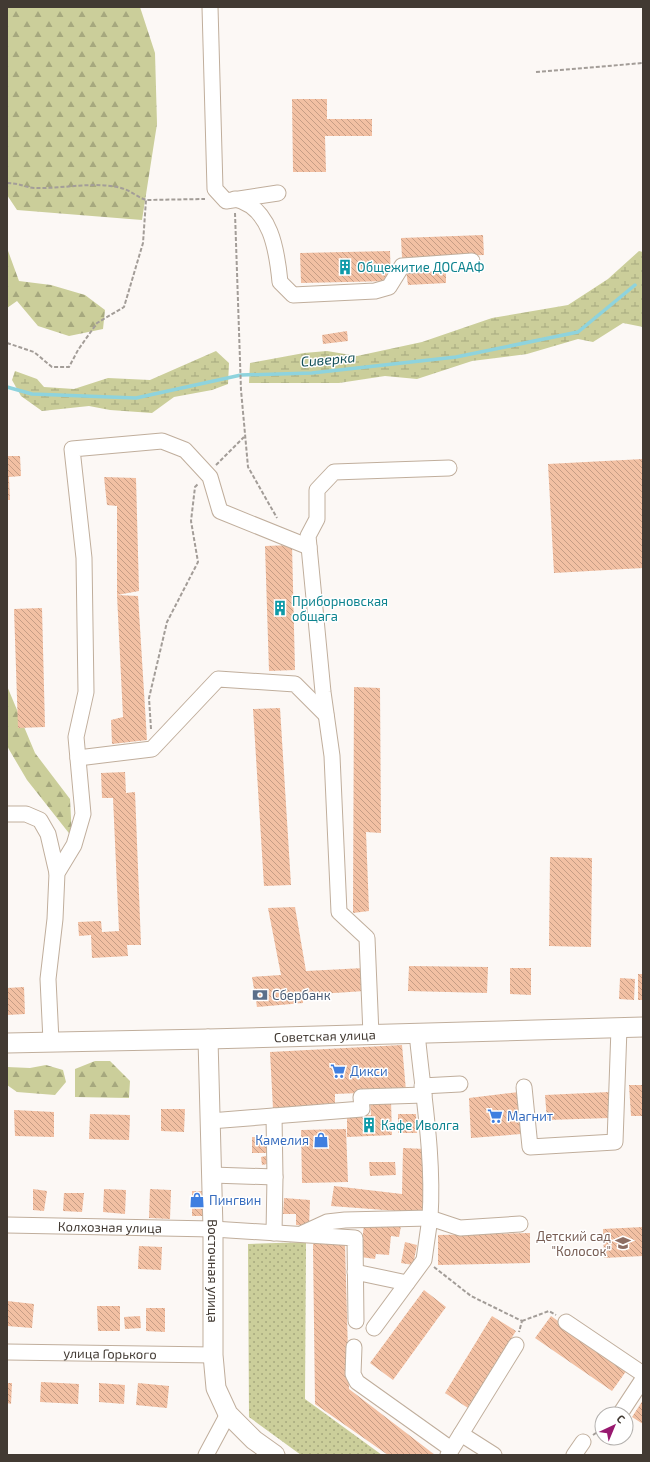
<svg xmlns="http://www.w3.org/2000/svg" width="650" height="1462" font-family="'Exo 2',sans-serif">
	<defs>
		<pattern id="grass-dots" width="8" height="8" patternUnits="userSpaceOnUse"><rect width="8" height="8" fill="#cbce9a"/><path d="M2 2h.1M6 6h.1" fill="none" stroke="#a6a87e" stroke-width="1.8" stroke-linecap="round"/></pattern>
		<pattern id="forest-firs" width="22" height="20" patternUnits="userSpaceOnUse"><rect width="22" height="20" fill="#cbce9a"/><path d="M5 1l3.5 6h-7zM16 11l3.5 6h-7z" fill="#a6a87e"/></pattern>
		<pattern id="wetland-marsh" width="20" height="14" patternUnits="userSpaceOnUse"><rect width="20" height="14" fill="#cbce9a"/><path d="M1 5h8M5 5V1M11 12h8M15 12V8" fill="none" stroke="#a6a87e"/></pattern>
		<pattern id="building-back-hatch" width="6" height="6" patternUnits="userSpaceOnUse"><rect width="6" height="6" fill="#f2c0a3"/><path d="M-1 5l2 2M0 0l6 6M5-1l2 2" fill="none" stroke="#c69d85"/></pattern>
	</defs>
	<rect width="100%" height="100%" fill="#fcf8f5"/>
	<!-- grass -->
	<path fill="url(#grass-dots)" d="M306,1242L305,1399L382,1455H301L249,1417L248,1244Z"/>
	<!-- forest -->
	<path fill="url(#forest-firs)" d="M7,7H140L155,53L157,124L142,220L17,210L7,195Z
		M7,248L19,281L51,285L85,295L105,310L103,329L69,336L38,326L17,301L7,308Z
		M7,686L35,753L70,799L72,837L27,780L7,746Z
		M95,1061H110L130,1081L129,1098L75,1097V1069Z
		M46,1065L63,1070L66,1082L55,1095L17,1092L7,1085V1067L30,1068Z"/>
	<!-- wetland -->
	<path fill="url(#wetland-marsh)" d="M639,251L643,252V327L623,323L593,342L578,339L527,354L472,361L417,379L385,376L339,383H249L250,363L304,353L327,351L357,356L422,342L492,318L568,305L608,279Z
		M216,351L229,363L228,384L212,390L174,397L152,413L110,410L89,406L42,411L21,396L12,380L15,371L37,379L44,387L74,389L108,378L150,380Z"/>
	<g fill="none" stroke-linecap="round" stroke-linejoin="round">
		<!-- stream -->
		<path stroke="#8ed3dd" stroke-width="3.5" d="M7,387L32,394L136,398L241,375L312,373L456,357L578,332L635,285"/>
	</g>
	<!-- building -->
	<path fill="url(#building-back-hatch)" d="M292,99H327V119H372V136H325L326,172H293Z
		M483,235L484,255L402,258L401,238Z
		M390,251L391,281L301,283L300,253Z
		M446,268V283L408,285L406,270Z
		M347,331L348,341L323,344L322,335Z
		M7,456H20L21,476L9,477L10,500H7Z
		M643,459V568L554,573L548,464Z
		M104,477L136,478L139,591L117,595V506L107,505Z
		M292,545L295,670L269,671L265,546Z
		M117,595L138,596L147,740L112,744L111,720L123,717Z
		M42,608L45,727L18,728L14,609Z
		M354,687L380,688L381,833L366,832L369,911L353,913Z
		M280,708L291,885L264,886L253,709Z
		M125,772L126,793L135,792L141,945H127L128,956L92,958L91,935L79,936L78,922L101,921L102,932L119,931L113,798H102L101,773Z
		M550,857L592,858L591,947L549,946Z
		M295,907L306,971L364,968L365,991L303,995V1003L257,1007L252,977L281,975L268,908Z
		M409,966L488,967L487,993L408,991Z
		M510,968H531V995L510,994Z
		M638,974H643V1000H638Z
		M620,978L635,979L634,1000L619,999Z
		M24,987L25,1014L7,1015V988Z
		M402,1045L406,1091L335,1094V1103L273,1109L270,1052Z
		M629,1085H643V1116H631Z
		M519,1092L521,1134L471,1138L469,1098Z
		M609,1092L610,1118L547,1120L545,1095Z
		M391,1101L392,1135L347,1137V1116L371,1115L370,1102Z
		M161,1109H185L184,1132L161,1131Z
		M14,1110L54,1112V1137L15,1136Z
		M90,1114L130,1115L129,1140L89,1139Z
		M398,1114H416L417,1133H398Z
		M346,1129L348,1182L302,1183L301,1130Z
		M252,1137H268V1153H252Z
		M403,1148L426,1149L425,1213L331,1206L334,1186L402,1194Z
		M266,1156L267,1164L262,1165L261,1157Z
		M369,1162H395L396,1175L370,1176Z
		M33,1189L47,1191L44,1211L33,1210Z
		M104,1189L126,1190L125,1214L103,1212Z
		M150,1189L171,1190L170,1219L149,1218Z
		M192,1191H203V1216H192Z
		M64,1193H84L82,1212L63,1211Z
		M284,1198L310,1200L309,1226L296,1225V1214H283Z
		M364,1222L401,1226L399,1237L391,1236L389,1255L376,1254L375,1259L361,1257Z
		M643,1227V1256L604,1258L603,1229Z
		M530,1233V1263L438,1265V1235Z
		M405,1242L417,1245L413,1265L401,1263Z
		M313,1244H345L349,1389L435,1455H388L315,1404Z
		M139,1246L162,1247L161,1270L138,1269Z
		M424,1290L446,1307L393,1380L370,1363Z
		M7,1301L34,1304L32,1328L7,1326Z
		M97,1306H120V1331H98Z
		M146,1308H165V1332L146,1331Z
		M140,1316L141,1328L125,1329L124,1317Z
		M492,1316L516,1331L468,1408L445,1393Z
		M551,1316L627,1370L612,1391L535,1338Z
		M41,1382L79,1384L78,1404L40,1402Z
		M7,1383H12L11,1404L7,1403Z
		M99,1383L125,1385L124,1404L99,1402Z
		M138,1383L169,1386L167,1408L136,1405Z
		M643,1400V1424L632,1417Z"/>
	<g fill="none" stroke-linecap="round" stroke-linejoin="round">
		<!-- minor casing -->
		<g stroke="#c0ae9c" stroke-width="17">
			<g id="minor">
				<path d="M210,7L215,189L226,201L278,193"/>
				<path d="M235,199C271,207 277,251 280,282L293,295L375,291L389,287L402,266L472,261"/>
				<path d="M78,758L152,749L218,679L295,684L326,715"/>
				<path d="M7,814H26L40,820L48,834L57,873"/>
				<path d="M371,1035L367,938L339,912L332,756L323,692L308,536L317,519V490L334,472L449,468"/>
				<path d="M51,1041L48,979L55,919L57,873L74,845L83,814L76,737L86,692L84,558L72,449L162,441L185,450L210,477L220,511L309,547"/>
				<path d="M422,1086L460,1084"/>
				<path d="M524,1087L530,1147L615,1142L619,1028"/>
				<path d="M210,1121L362,1109L361,1097L424,1095"/>
				<path d="M212,1175L275,1177L274,1116"/>
				<path id="s1" d="M7,1225L213,1229L355,1238L356,1321"/>
				<path d="M274,1233L275,1177"/>
				<path d="M303,1233L327,1222L345,1220L430,1218C434,1156 423,1095 417,1033"/>
				<path d="M355,1272L407,1283"/>
				<path d="M566,1322L643,1374"/>
				<path d="M374,1328L424,1260L430,1218L460,1228L520,1224"/>
				<path d="M354,1347L353,1374L357,1382L451,1449"/>
				<path id="s2" d="M7,1352L213,1355"/>
				<path d="M620,1414L643,1379"/>
				<path d="M461,1434L494,1455"/>
				<path d="M206,1455L228,1414"/>
				<path d="M448,1455L516,1345"/>
				<path d="M574,1455L583,1442"/>
			</g>
		</g>
		<!-- major casing -->
		<g stroke="#c0ae9c" stroke-width="21">
			<g id="major">
				<path id="s3" d="M208,1039L213,1229V1355L216,1388L228,1414L254,1440L275,1455"/>
				<path id="s4" d="M7,1043L208,1039L643,1027"/>
			</g>
		</g>
		<!-- path -->
		<path stroke="#a39d98" stroke-width="2" stroke-dasharray="4 2" stroke-linecap="butt" d="M536,72L643,63
			M7,183C19,183 24,187 34,188C63,189 93,181 121,188C130,190 137,197 146,200L205,199
			M235,213L241,390L248,467L277,518
			M7,343L34,352L52,367H69L78,350L97,323L124,307L143,243L146,200
			M216,465L244,437
			M151,729L149,698L167,622L198,562L191,521L195,487L198,484
			M434,1267L471,1296L522,1321L519,1332
			M522,1321L549,1311L556,1315
			M593,1435L602,1429"/>
		<!-- minor -->
		<use href="#minor" stroke="#fff" stroke-width="15"/>
		<!-- major -->
		<use href="#major" stroke="#fff" stroke-width="19"/>
	</g>
	<!-- icons -->
	<defs>
		<g id="building-bare" transform="scale(1.2)"><path d="M-4-6H4V6H1V3H-1V6H-4ZM-2.5-4.3h1.7v1.8h-1.7ZM.8-4.3h1.7v1.8H.8ZM-2.5-1h1.7V.8h-1.7ZM.8-1h1.7V.8H.8Z" fill="#0f9aa8" stroke="#fff" stroke-width="2.5" paint-order="stroke"/></g>
		<g id="bank-bare" transform="scale(1.2)"><path d="M-6-4H6V4H-6ZM0-2.3a2.3 2.3 0 1 0 0 4.6a2.3 2.3 0 1 0 0-4.6Z" fill="#5c6f8a" stroke="#fff" stroke-width="2.5" paint-order="stroke"/></g>
		<g id="supermarket-bare" transform="scale(1.2)"><path d="M-6-5.5h2.5l.6 2H6L4.5 2H-2.5L-4.4-4H-6ZM-1.5 3.2a1.3 1.3 0 1 0 .1 0ZM3 3.2a1.3 1.3 0 1 0 .1 0Z" fill="#3f7fe0" stroke="#fff" stroke-width="2.5" paint-order="stroke"/></g>
		<g id="shop-bare" transform="scale(1.2)"><path d="M-5-2.5h2.3a2.7 3.5 0 0 1 5.4 0H5L5.5 6h-11ZM-1.5-2.5h3a1.5 2.3 0 0 0-3 0Z" fill="#3f7fe0" stroke="#fff" stroke-width="2.5" paint-order="stroke"/></g>
		<g id="school-bare" transform="scale(1.2)"><path d="M0-5L7-2L0 1L-7-2ZM-4 1L0 2.5L4 1V4Q0 6-4 4Z" fill="#8d6e63" stroke="#fff" stroke-width="2.5" paint-order="stroke"/></g>
	</defs>
	<g fill-rule="evenodd">
		<use href="#building-bare" x="345" y="267"/>
		<use href="#building-bare" x="280" y="608"/>
		<use href="#bank-bare" x="260" y="995"/>
		<use href="#supermarket-bare" x="338" y="1071"/>
		<use href="#supermarket-bare" x="495" y="1116"/>
		<use href="#building-bare" x="369" y="1125"/>
		<use href="#shop-bare" x="321" y="1140"/>
		<use href="#shop-bare" x="197" y="1200"/>
		<use href="#school-bare" x="623" y="1243"/>
	</g>
	<g text-anchor="middle" dominant-baseline="central" stroke-width="3" stroke-linejoin="round" paint-order="stroke">
		<!-- culture labels -->
		<g font-size="13" fill="#0d838f" stroke="#fff" text-anchor="start">
			<text x="357" y="267">Общежитие ДОСААФ</text>
			<text x="292" y="601">Приборновская<tspan x="292" dy="15">общага</tspan></text>
			<text x="381" y="1125">Кафе Иволга</text>
		</g>
		<!-- service labels -->
		<g font-size="13" fill="#4e5e75" stroke="#fff" text-anchor="start">
			<text x="272" y="995">Сбербанк</text>
		</g>
		<!-- street labels -->
		<g font-size="13" fill="#423a33" stroke="#fff">
			<text stroke="none"><textPath href="#s4" startOffset="318">Советская улица</textPath></text>
			<text stroke="none"><textPath href="#s1" startOffset="103">Колхозная улица</textPath></text>
			<text stroke="none"><textPath href="#s3" startOffset="232">Восточная улица</textPath></text>
			<text stroke="none"><textPath href="#s2" startOffset="103">улица Горького</textPath></text>
		</g>
		<!-- shop labels -->
		<g font-size="13" fill="#366cbe" stroke="#fff" text-anchor="start">
			<text x="350" y="1071">Дикси</text>
			<text x="507" y="1116">Магнит</text>
			<text x="309" y="1140" text-anchor="end">Камелия</text>
			<text x="209" y="1200">Пингвин</text>
		</g>
		<!-- education labels -->
		<g font-size="13" fill="#785e54" stroke="#fff" text-anchor="end">
			<text x="611" y="1236">Детский сад<tspan x="611" dy="15">"Колосок"</tspan></text>
		</g>
		<!-- water labels -->
		<g font-size="14" font-style="italic" fill="#145058" stroke="#fff">
			<text transform="translate(328 359) rotate(-5)">Сиверка</text>
		</g>
	</g>
	<!-- border -->
	<rect width="650" height="1462" fill="none" stroke="#423a33" stroke-width="16"/>
	<!-- north arrow -->
	<g transform="translate(614 1426) rotate(44)"><circle r="19" fill="#ffffff" stroke="#b3b0ad"/>
	<path d="M0-3L7 15L0 10L-7 15Z" fill="#98186f"/>
	<text y="-6" font-size="11" font-weight="bold" text-anchor="middle" fill="#423a33">С</text>
	</g>
</svg>
